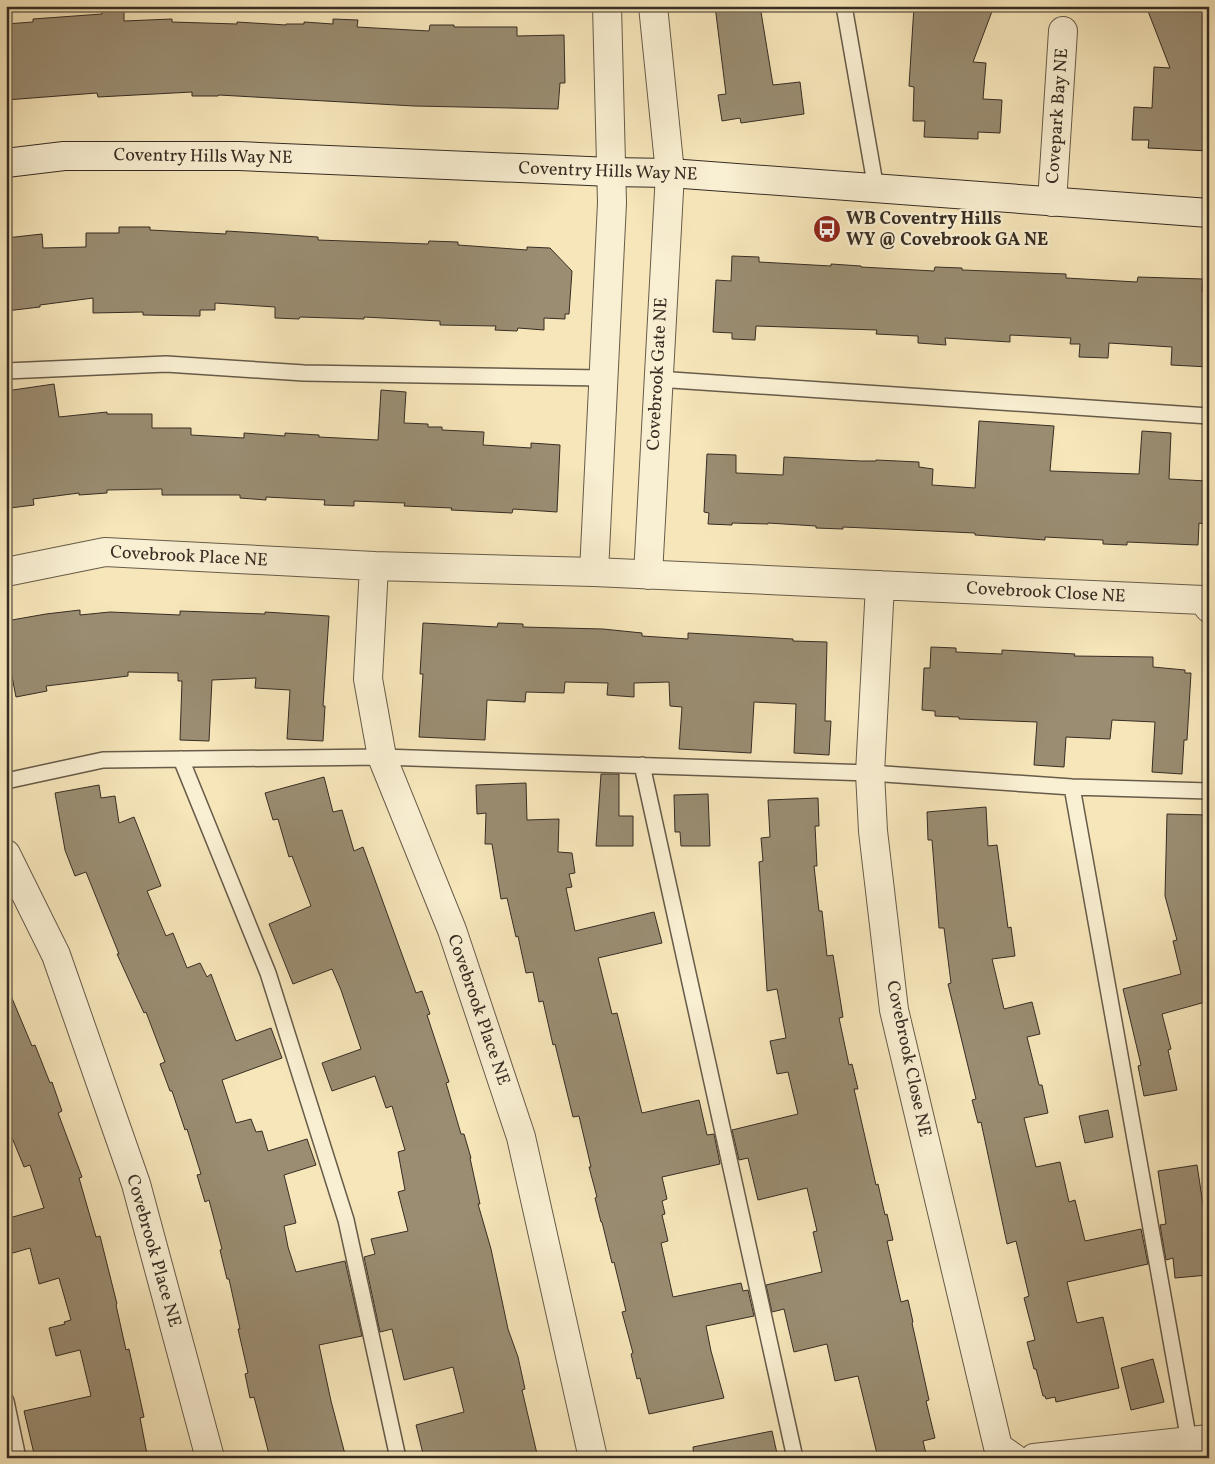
<svg xmlns="http://www.w3.org/2000/svg" width="1215" height="1464" font-family="Vollkorn,serif">
	<rect width="100%" height="100%" fill="#f6e6ba"/>
	<filter id="stains"><feTurbulence type="fractalNoise" baseFrequency=".004" numOctaves="4"/><feColorMatrix values="0 0 0 0 .2 0 0 0 0 .09 0 0 0 0 .02 0 0 0 .5 -.17"/></filter>
	<radialGradient id="worn" r=".72"><stop offset=".6" stop-color="#630" stop-opacity="0"/><stop offset="1" stop-color="#630" stop-opacity=".3"/></radialGradient>
	<!-- building -->
	<path fill="#9a8d72" stroke="#372d23" d="M715,6H760L773,85L800,82L804,114L741,123L740,118L722,121L718,95L726,94Z
		M914,6H994L973,62L986,63L983,99L1002,100L1000,133L978,132V139L924,137L925,121H913L914,87L909,86Z
		M1146,6H1209V151L1148,148L1149,140H1132L1134,107L1152,108L1154,67L1170,68Z
		M124,8V21L172,19V22L237,24V22L286,25V24H304V22L333,24V19L358,20L357,27L429,31L430,25H454V27H517V36L564,35L565,83H560L558,109L414,106L219,95L218,96H192V92L98,97L97,93L6,100V24L33,22V19L102,14V10Z
		M119,227H150V230L226,234V231L259,233L318,237V240L428,244L429,241L458,242V245L527,250V247L550,248L572,271L569,314H565V319L544,318V330L518,328L517,331L495,330L496,326L440,325V321L364,317V319L300,317L299,319L275,318V307L215,303V310H200V316L143,315V312L93,313V298L40,305V307L6,311V238L42,234L43,248L86,247V233H119Z
		M732,256L759,257V262L831,266V264L861,266V267L934,271L935,267L962,268V270L1066,274V278L1137,282L1138,277L1203,279L1202,291H1209V367L1171,365L1172,347L1109,343L1108,358L1079,357L1080,344H1070L1071,338L1010,335V342L945,338L946,345L918,343V336L876,334L877,330L756,326L755,340L732,339V333L713,332L716,280L731,281Z
		M54,384L59,417L107,412V414H152V428H191V435L244,438V433L285,436V433L319,435V437L378,440L381,390L406,392L404,423L428,424V427H442V430L484,432L483,445L531,448V443L560,445L557,512L513,509L512,513L451,510L452,508L404,506L405,503L354,501V506L324,505L325,500L266,497V500L240,498V495H162V489L107,490V493L79,495V493L33,499L34,505L10,508L9,500L6,501V391Z
		M979,421L1054,426L1050,471L1139,474L1142,431L1171,433L1169,479L1207,481L1205,524L1199,523L1198,545L1127,542V545L1103,544V540L1045,537V540L975,535V533L843,527V529L816,528V526L768,523V524L732,523V525L708,524L709,513L704,512L707,454L736,455V473L783,475L784,457L861,461H876V460L919,462V467L933,469L932,485L975,488Z
		M80,610V615L110,612L180,615V611L265,614V612L329,616L323,706H325L323,741L287,739L290,690L255,688L256,678L212,680L209,741L180,740L182,681H178V673L128,672V676L46,686L47,691L16,697L6,646V621L46,614Z
		M423,623L497,627L498,623L523,624V627L603,629L642,633V636L688,639V633L793,639V641L827,642L825,721H831L829,755L794,753L796,704L754,702L751,753L679,749L682,707L670,706L669,682L634,683V697L607,695L608,683L565,682L564,693L526,692L525,702L487,700L485,740L419,737L423,674H420Z
		M931,647L956,648V652L1002,654V650L1075,654L1074,656L1153,657V667L1185,670V673H1191L1187,740H1184L1182,774L1152,772L1155,722L1112,720L1110,739L1066,737L1064,767L1034,765L1037,722L959,719V717L935,716V711L922,710L924,668H930Z
		M601,774H619V816H633V846H596Z
		M324,777L333,812L342,810L354,851L363,847L416,993L422,991L430,1014L427,1015L448,1079L449,1082L446,1083L461,1134H464L471,1158H470L480,1204H478L491,1249L508,1329L518,1357L525,1389L522,1390L538,1458H424L416,1425L464,1412L453,1367L404,1380L392,1329L380,1332L364,1257L375,1254L371,1239L408,1231L398,1192L405,1190L398,1152L405,1150L392,1106L386,1108L375,1076L332,1091L322,1063L361,1049L341,990L332,969L293,984L269,924L311,906L292,856L289,857L278,819L273,820L265,793Z
		M526,783L527,820L559,819L558,852L572,853L575,873L569,874L572,887L566,888L575,931L654,912L662,943L598,958L612,1014L617,1013L642,1113L699,1100L707,1135L714,1134L720,1164L662,1177L667,1199L662,1201L665,1214L662,1215L668,1241L661,1243L673,1297L741,1283L743,1291L748,1290L754,1316L706,1326L711,1351L724,1398L649,1414L640,1378L637,1379L631,1354L633,1353L622,1312L626,1311L614,1262L612,1263L602,1222H601L595,1198L597,1197L589,1167H591L579,1116L573,1117L555,1044L553,1045L543,1001L539,1002L533,972L526,973L518,936L516,937L507,898L501,899L492,844H485L486,813L477,814L476,785Z
		M99,785L101,798L115,796L119,823L134,817L161,886L147,891L166,936L173,933L187,968L200,963L207,977L211,974L236,1041L271,1028L282,1058L222,1080L236,1123L251,1119L256,1132L262,1131L268,1151L307,1139L316,1165L284,1175L296,1223L284,1226L288,1247L296,1272L345,1261L362,1336L319,1345L331,1401L346,1458H270L254,1397L250,1398L245,1374L248,1373L238,1329H240L229,1279H227L220,1250L222,1249L209,1200L205,1202L197,1175L201,1174L187,1129L185,1130L172,1091H170L160,1064L165,1062L146,1012L144,1013L117,954H119L86,872L75,876L65,850L55,793Z
		M708,794L710,846H681L680,832H675L674,795Z
		M818,798L819,826H815L817,866H814L819,911H822L827,956L833,955L843,1017L839,1018L849,1065L852,1064L858,1089H854L876,1185L878,1184L885,1215L887,1214L893,1240L887,1241L901,1302L908,1300L913,1322L912,1323L929,1400L926,1401L935,1438L923,1441L927,1458H878L858,1376L835,1381L827,1344L794,1352L784,1309L772,1312L766,1285L822,1272L813,1232L817,1231L807,1188L758,1200L748,1158L739,1160L732,1130L798,1114L788,1072L777,1074L770,1041L786,1038L777,989L767,991L759,862L763,861L761,838L770,837L768,800Z
		M986,807L988,846L997,845L1008,928L1011,927L1015,956L992,959L1004,1009L1032,1002L1040,1034L1027,1037L1039,1085H1042L1048,1113L1024,1118L1036,1167L1060,1162L1069,1202L1075,1200L1085,1241L1141,1229L1148,1264L1067,1282L1077,1323L1103,1317L1119,1388L1056,1402L1055,1397L1046,1399L1045,1396H1043L1036,1369H1034L1027,1342L1035,1340L1024,1298L1029,1296L1016,1241L1007,1244L981,1122L978,1123L972,1100L976,1099L948,984L951,983L944,928H939L932,840H928L927,812Z
		M1167,814L1209,815V1001L1162,1014L1171,1049L1168,1050L1177,1090L1144,1096L1138,1066L1141,1065L1123,989L1181,974L1173,941L1177,940L1165,896Z
		M6,984L32,1046L35,1045L50,1083L52,1082L62,1111L58,1113L82,1177L79,1178L96,1237L100,1236L117,1304L116,1305L126,1350L129,1349L144,1417L140,1418L147,1454L130,1458H35L24,1411L91,1396L80,1350L56,1356L49,1328L65,1324L64,1322L71,1320L59,1278L39,1284L30,1248L6,1255V1219L44,1208L30,1165L24,1167L6,1123Z
		M1108,1110L1113,1137L1085,1143L1079,1116Z
		M1197,1165L1208,1237L1205,1238L1208,1275L1175,1278L1173,1258L1166,1260L1160,1225L1166,1224L1158,1171Z
		M1153,1359L1164,1402L1131,1410L1121,1368Z
		M772,1431L778,1458H694L693,1447Z"/>
	<g fill="none" stroke-linecap="round" stroke-linejoin="round">
		<!-- lane casing -->
		<g stroke="#675b49" stroke-width="18">
			<path id="lane" d="M844,6L876,189
				M6,371L166,364L304,373L603,378
				M657,379L1209,416
				M181,759L268,973L346,1220L398,1458
				M642,765L795,1458
				M6,781L103,760L382,757L870,773L1072,787L1209,791
				M1072,787L1189,1441
				M6,1401L18,1458"/>
		</g>
		<!-- street casing -->
		<g stroke="#675b49" stroke-width="30">
			<path id="street" d="M1052,202L1063,31
				M374,566L368,679L382,757L452,930L521,1137L593,1458
				M6,572L105,552L374,566L594,572L1203,600L1209,608
				M594,572L612,203L607,6
				M648,575L670,173L653,6
				M880,585L870,773L873,831L894,1010L998,1447L1014,1458
				M6,854L56,955L136,1184L210,1458
				M1034,1458L1209,1439"/>
		</g>
		<!-- secondary casing -->
		<g stroke="#372d23" stroke-width="30">
			<path id="secondary" d="M6,163L64,156H239L611,172L670,173L1209,213"/>
		</g>
		<!-- lane -->
		<use href="#lane" stroke="#f9efd2" stroke-width="15"/>
		<!-- street -->
		<use href="#street" stroke="#f9efd2" stroke-width="28"/>
		<!-- secondary -->
		<use href="#secondary" stroke="#f9efd2" stroke-width="28"/>
	</g>
	<!-- icons -->
	<defs>
		<g id="bus-disc" transform="scale(1.4375)"><circle r="9.5" fill="#8f2418" stroke="#f9efd2"/><path d="M-5-6H5V4H4V6H2V4H-2V6H-4V4H-5ZM-3.5-4V0h7V-4ZM-3.5 1.2v1.5H-2V1.2ZM2 1.2v1.5H3.5V1.2Z" fill="#fff"/></g>
	</defs>
	<g fill-rule="evenodd">
		<use href="#bus-disc" x="827" y="229"/>
	</g>
	<g text-anchor="middle" dominant-baseline="central" stroke-width="4.5" stroke-linejoin="round" paint-order="stroke">
		<!-- street labels -->
		<g font-size="18" fill="#372d23" stroke="#f9efd2">
			<text transform="translate(1058 116) rotate(-86)">Covepark Bay NE</text>
			<text transform="translate(203 157) rotate(1)">Coventry Hills Way NE</text>
			<text transform="translate(608 172) rotate(2)">Coventry Hills Way NE</text>
			<text transform="translate(658 374) rotate(-87)">Covebrook Gate NE</text>
			<text transform="translate(189 557) rotate(3)">Covebrook Place NE</text>
			<text transform="translate(1046 593) rotate(3)">Covebrook Close NE</text>
			<text transform="translate(478 1010) rotate(71)">Covebrook Place NE</text>
			<text transform="translate(908 1059) rotate(78)">Covebrook Close NE</text>
			<text transform="translate(153 1251) rotate(74)">Covebrook Place NE</text>
		</g>
		<!-- poi labels -->
		<g font-size="18" font-weight="bold" fill="#372d23" stroke="#f9efd2" text-anchor="start">
			<text x="846" y="219">WB Coventry Hills<tspan x="846" dy="21">WY @ Covebrook GA NE</tspan></text>
		</g>
	</g>
	<!-- margin -->
	<rect width="1215" height="1464" fill="none" stroke="#f6e6ba" stroke-width="25"/>
	<rect x="8" y="8" width="1200" height="1449" fill="none" stroke="#372d23" stroke-width="2.5"/>
	<rect x="12" y="12" width="1190" height="1439" fill="none" stroke="#372d23"/>
	<rect width="100%" height="100%" filter="url(#stains)"/>
	<rect width="100%" height="100%" fill="url(#worn)"/>
</svg>
